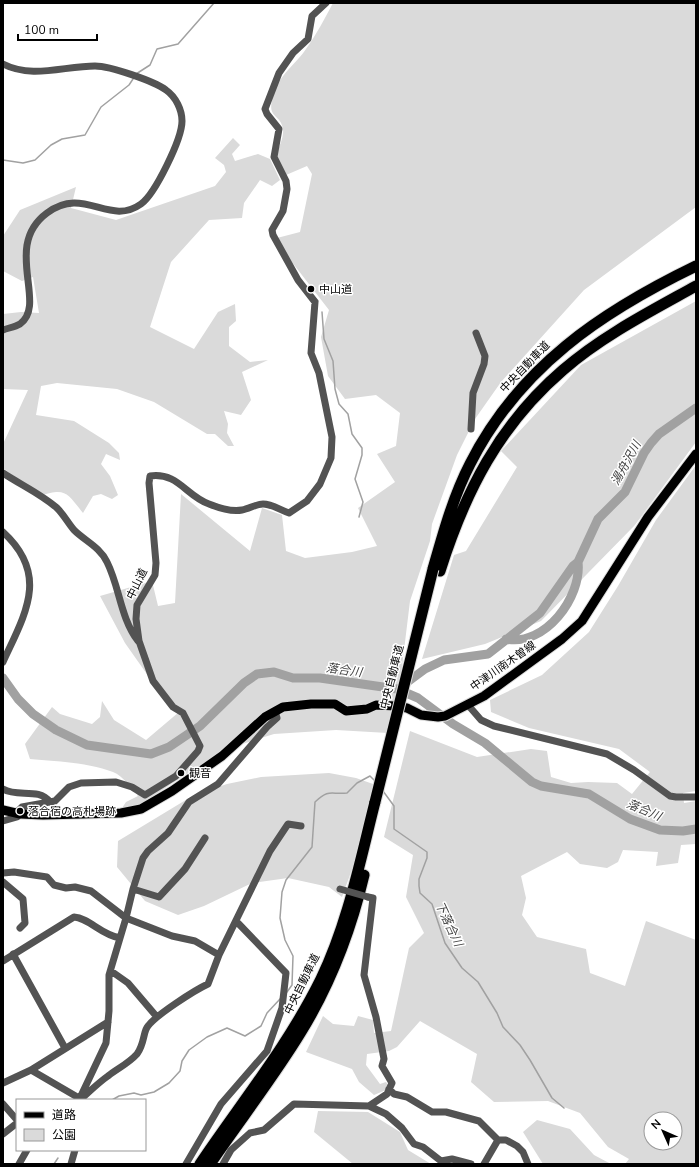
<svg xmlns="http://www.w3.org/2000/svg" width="699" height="1167" font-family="'Nunito Sans','Noto Sans JP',sans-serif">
	<rect width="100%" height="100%" fill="#fff"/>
	<!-- green -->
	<path fill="#dadada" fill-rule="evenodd" d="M333,3H696V207L584,290L501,382L475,419L457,455L432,524L430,541L410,601L396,716L388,733L336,730L274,734L223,750L141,804L122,808L126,802L138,796C131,788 123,776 113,772C90,763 55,761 30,759L25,744L52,707L60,714L92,724L100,717L102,701L114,720L146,740L179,712L151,680L125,643L100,596L152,581L158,606L175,603L181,494L250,551L262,508L282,515L286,551L305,558L352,552L377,546L358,508L395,482L377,454L396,446L400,413L376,395L345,399L328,376L321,337L329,310L281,248L277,238L300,232L312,174L307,166L286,175L276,155C279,147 284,137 283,129C280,112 265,120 274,93C280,74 296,64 306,49C316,35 325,18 333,3Z
		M233,138L240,145L232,154L235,161L258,154L270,159L280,180L272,186L260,180L244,203L242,218L209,220L171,262L150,327L194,349L218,312L235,304L236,321L229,327V346L250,362L268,360L242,372L251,400L241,415L224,411L228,424L227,433L234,446H228L215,434H207L154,402L117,389L57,383L41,386L36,415L74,421L109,443L119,453L120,460L106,454L101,464L110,476L118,495L112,499L101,494L93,496L83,513C67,493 66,487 40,496L3,468V444L28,390L3,389V314L21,312L39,313L33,277L22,281L3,271V236L20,210L76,187L71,208L116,220L215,186L226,172L224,165L215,158Z
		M696,301V442L635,525L541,621L485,644L422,659L454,555L466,551L517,467L501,451L581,365Z
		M696,465V791L683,793L684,803L696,801V844L681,845L678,863L656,866L658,852L623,850L618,862L607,868L580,864L567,852L521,876L526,898L522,915L537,937L586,949L590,973L625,986L646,921L696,940V1164H625L629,1159L608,1147L580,1113L548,1101L494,1102L471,1082L477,1054L420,1021L397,1047L389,1051L367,1054L366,1065L380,1084L386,1082L388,1085L386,1090L374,1095L359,1082L352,1069L306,1052L323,1016L333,1024L354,1026L358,1016L373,1020L374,1033L391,1031L409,948L424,933L406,897L413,855L384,837L410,731L477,757L531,749L547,751L551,777L571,783L588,782L617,783L632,794L650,772L619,749L529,728L491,712L490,700L542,675L589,632L618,586L656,520ZM651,1119H675V1143H651Z
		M329,773L356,778L373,784L359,850L342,897L329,887L288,878L252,883L204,906L178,915L145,901L117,867L118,841L194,795L227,784L261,777Z
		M318,1111L368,1112L400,1132L408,1150L431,1164H353L314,1132Z
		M537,1120L570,1129L594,1155L611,1164H543L523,1132Z"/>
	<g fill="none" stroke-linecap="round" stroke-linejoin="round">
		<!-- stream -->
		<path stroke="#a1a1a1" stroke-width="1.5" d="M136,74L150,65L157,49L178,44L214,3
			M3,160L23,163L35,160L51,145L62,139L85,135L101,107L129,85L133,79
			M313,295L318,301
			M322,312L324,339L333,361L335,389L339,404L348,414L352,434L362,448V455L355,479L363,502L359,517
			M383,791L394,806V829L427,852V858L419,879V886L420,893L432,904L445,943L462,968L478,982L497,1013L503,1027L520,1045L530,1060L552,1098L564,1108
			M287,992L292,985L293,956L285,940L280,918L282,892L286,880L312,847L315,802C330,788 331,795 347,793L357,783L370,776L376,782
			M112,1100L119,1096L134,1093L141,1095L154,1092L169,1083L180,1071L182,1061L189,1050L207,1037L227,1028L245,1036L261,1026L267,1013L280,999
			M54,1164L58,1158"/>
		<!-- river -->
		<path stroke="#a1a1a1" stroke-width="9" d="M506,639C545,647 582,597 578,562
			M3,678L18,699L33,714L56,730L87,745L151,754L169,747L200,726L244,683L257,674L274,672L293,678H320L397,689L418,698L453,724L485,743L532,782L541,786L589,794L630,819L660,830L683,831L696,829
			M402,686L425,669L444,660L488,654L540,613L573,566L578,562L598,519L625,492L644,453L651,443L659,434L696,408"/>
		<!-- major casing -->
		<g stroke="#dbdbdb" stroke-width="11">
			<path id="major" d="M3,810L20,814L43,815L121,813L141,809L172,791L222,756L265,717L283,707L311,704H335L346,711L367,709L376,705L395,706L407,708L421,715L438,717L445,716L484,696L562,639L582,621L648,517L696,454"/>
		</g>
		<!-- highway casing -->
		<g stroke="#dbdbdb" stroke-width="13">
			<path id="highway" d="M433,569C443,534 453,497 470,464C519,367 601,312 696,266
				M440,571C465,492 499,425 563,370C602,336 651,311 696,286
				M200,1164C241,1103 288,1046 321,979C348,923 360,861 375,802
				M210,1164C240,1120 273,1078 301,1032C331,983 351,930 364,875"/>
		</g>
		<!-- minor -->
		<path stroke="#535353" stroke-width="7" d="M3,64C32,79 64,66 95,66C110,66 154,81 166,90C176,97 182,110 182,121C182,139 155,194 141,204C109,227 84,185 47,213C2,246 48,304 20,324C15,327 8,328 3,330
			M471,429L473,393L484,364L485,356L476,333
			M3,473C21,485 41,494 57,508C64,515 68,523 74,530C85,541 100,547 107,562C120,588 120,617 138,641
			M3,532C50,575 25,614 3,662
			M468,705L481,720L494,726L607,754L634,770L670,796L676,797H696
			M3,789C18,798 38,787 50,802
			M16,813L22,807L55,801L69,787L81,783L116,782L132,787L145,795L176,776L198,751L200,746L183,713L173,707L153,681L139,641L136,619L137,605L155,575L156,563L149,483L150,476C178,472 186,496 209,504C219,508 232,512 242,510C249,509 256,504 263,504C272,504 280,510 289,513L307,501L320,484L331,458L332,437L319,373L311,353L315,302L298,280L273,235L272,230L283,211L287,189L286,181L274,157L279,129L267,114L265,109L279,73L293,53L308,39L312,16L326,3
			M3,821L17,817L20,814
			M3,873L14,872L47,877L54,885L66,888L75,887L91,891L126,918L172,936L195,941L219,955
			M3,882L23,899L25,923L20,928
			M133,889L159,897L185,869L205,838
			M13,954L65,1048
			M3,961L74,917C89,918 101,935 120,938
			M111,971L128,983L157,1017
			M31,1070L79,1098
			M3,1083L31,1070L108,1022
			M389,1089L394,1094L407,1097L432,1112H446L479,1121L498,1140H506L517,1146L523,1152L528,1164
			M79,1100L106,1043L109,1011V975L126,918L133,889L143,858L148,851L168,833L189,802L218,784L267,727L277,718L275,711
			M80,1100C89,1092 98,1083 108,1076C118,1068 128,1064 137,1054C145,1043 143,1031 148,1026C156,1015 195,990 208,984L219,955L270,851L288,824L301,826
			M3,1104L17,1120
			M369,1106L386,1114L402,1128L414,1144L423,1147L441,1161L452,1159L471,1164
			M3,1134L17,1123
			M19,1164L27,1150
			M71,1164L75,1150
			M186,1164L221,1104L267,1051L282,1008L286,973L236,921
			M223,1164L231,1150L250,1133L264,1130L294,1104L369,1106L387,1094L392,1083L382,1066L384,1059L376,1017L364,975L373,898L368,897
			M484,1164L498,1140"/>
		<!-- major -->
		<use href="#major" stroke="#000" stroke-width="9"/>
		<!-- highway -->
		<use href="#highway" stroke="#000" stroke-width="11"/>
		<!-- highway-bridge casing -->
		<g stroke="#dbdbdb" stroke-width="13" stroke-linecap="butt">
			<path id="highway-bridge" d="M375,802L433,569"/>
		</g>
		<!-- minor-bridge -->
		<path stroke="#535353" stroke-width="7" d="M340,889L368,897"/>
		<!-- highway-bridge -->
		<use href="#highway-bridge" stroke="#000" stroke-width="11"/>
	</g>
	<!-- markers -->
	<g fill="#000" stroke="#fff" stroke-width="1.5">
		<circle cx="311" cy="289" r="4"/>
		<circle cx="181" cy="773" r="4"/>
		<circle cx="20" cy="811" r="4"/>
	</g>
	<g text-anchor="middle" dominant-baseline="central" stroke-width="3" stroke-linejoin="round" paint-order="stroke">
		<!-- poi labels -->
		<g font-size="11" fill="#000" stroke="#fff" text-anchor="start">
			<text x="319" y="289">中山道</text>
			<text x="189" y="773">観音</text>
			<text x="28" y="811">落合宿の高札場跡</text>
		</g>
		<!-- street labels -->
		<g font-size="11" fill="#000" stroke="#fff">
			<text transform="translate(525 367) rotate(-46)">中央自動車道</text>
			<text transform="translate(137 584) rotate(-64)">中山道</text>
			<text transform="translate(503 666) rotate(-35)">中津川南木曽線</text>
			<text transform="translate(392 677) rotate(-76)">中央自動車道</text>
			<text transform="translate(302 984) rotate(-64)">中央自動車道</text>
		</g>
		<!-- water labels -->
		<g font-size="12" font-style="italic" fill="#424242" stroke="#fff">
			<text transform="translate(626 463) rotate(-61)">湯舟沢川</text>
			<text transform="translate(344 670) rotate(8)">落合川</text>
			<text transform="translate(644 810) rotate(23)">落合川</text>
			<text transform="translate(449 924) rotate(65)">下落合川</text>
		</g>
	</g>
	<!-- border -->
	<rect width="699" height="1167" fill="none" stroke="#000000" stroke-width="8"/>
	<!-- legend -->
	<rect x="16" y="1099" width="130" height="52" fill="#ffffff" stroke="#999999"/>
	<rect x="24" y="1112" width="20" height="6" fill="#000000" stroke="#999999"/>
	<text x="52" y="1119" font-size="12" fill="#000000">道路</text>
	<rect x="24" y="1129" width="20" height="12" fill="#dadada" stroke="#999999"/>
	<text x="52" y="1139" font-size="12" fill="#000000">公園</text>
	<!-- north arrow -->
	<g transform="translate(663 1131) rotate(315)"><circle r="19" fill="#ffffff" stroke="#999999"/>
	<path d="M0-3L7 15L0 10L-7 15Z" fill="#000000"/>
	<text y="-6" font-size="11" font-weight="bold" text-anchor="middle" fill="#000000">N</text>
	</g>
	<!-- scale -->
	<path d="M18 34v6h79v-6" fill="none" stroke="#000000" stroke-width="2"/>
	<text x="24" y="34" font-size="12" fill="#000000" stroke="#ffffff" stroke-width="3" paint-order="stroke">100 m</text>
</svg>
